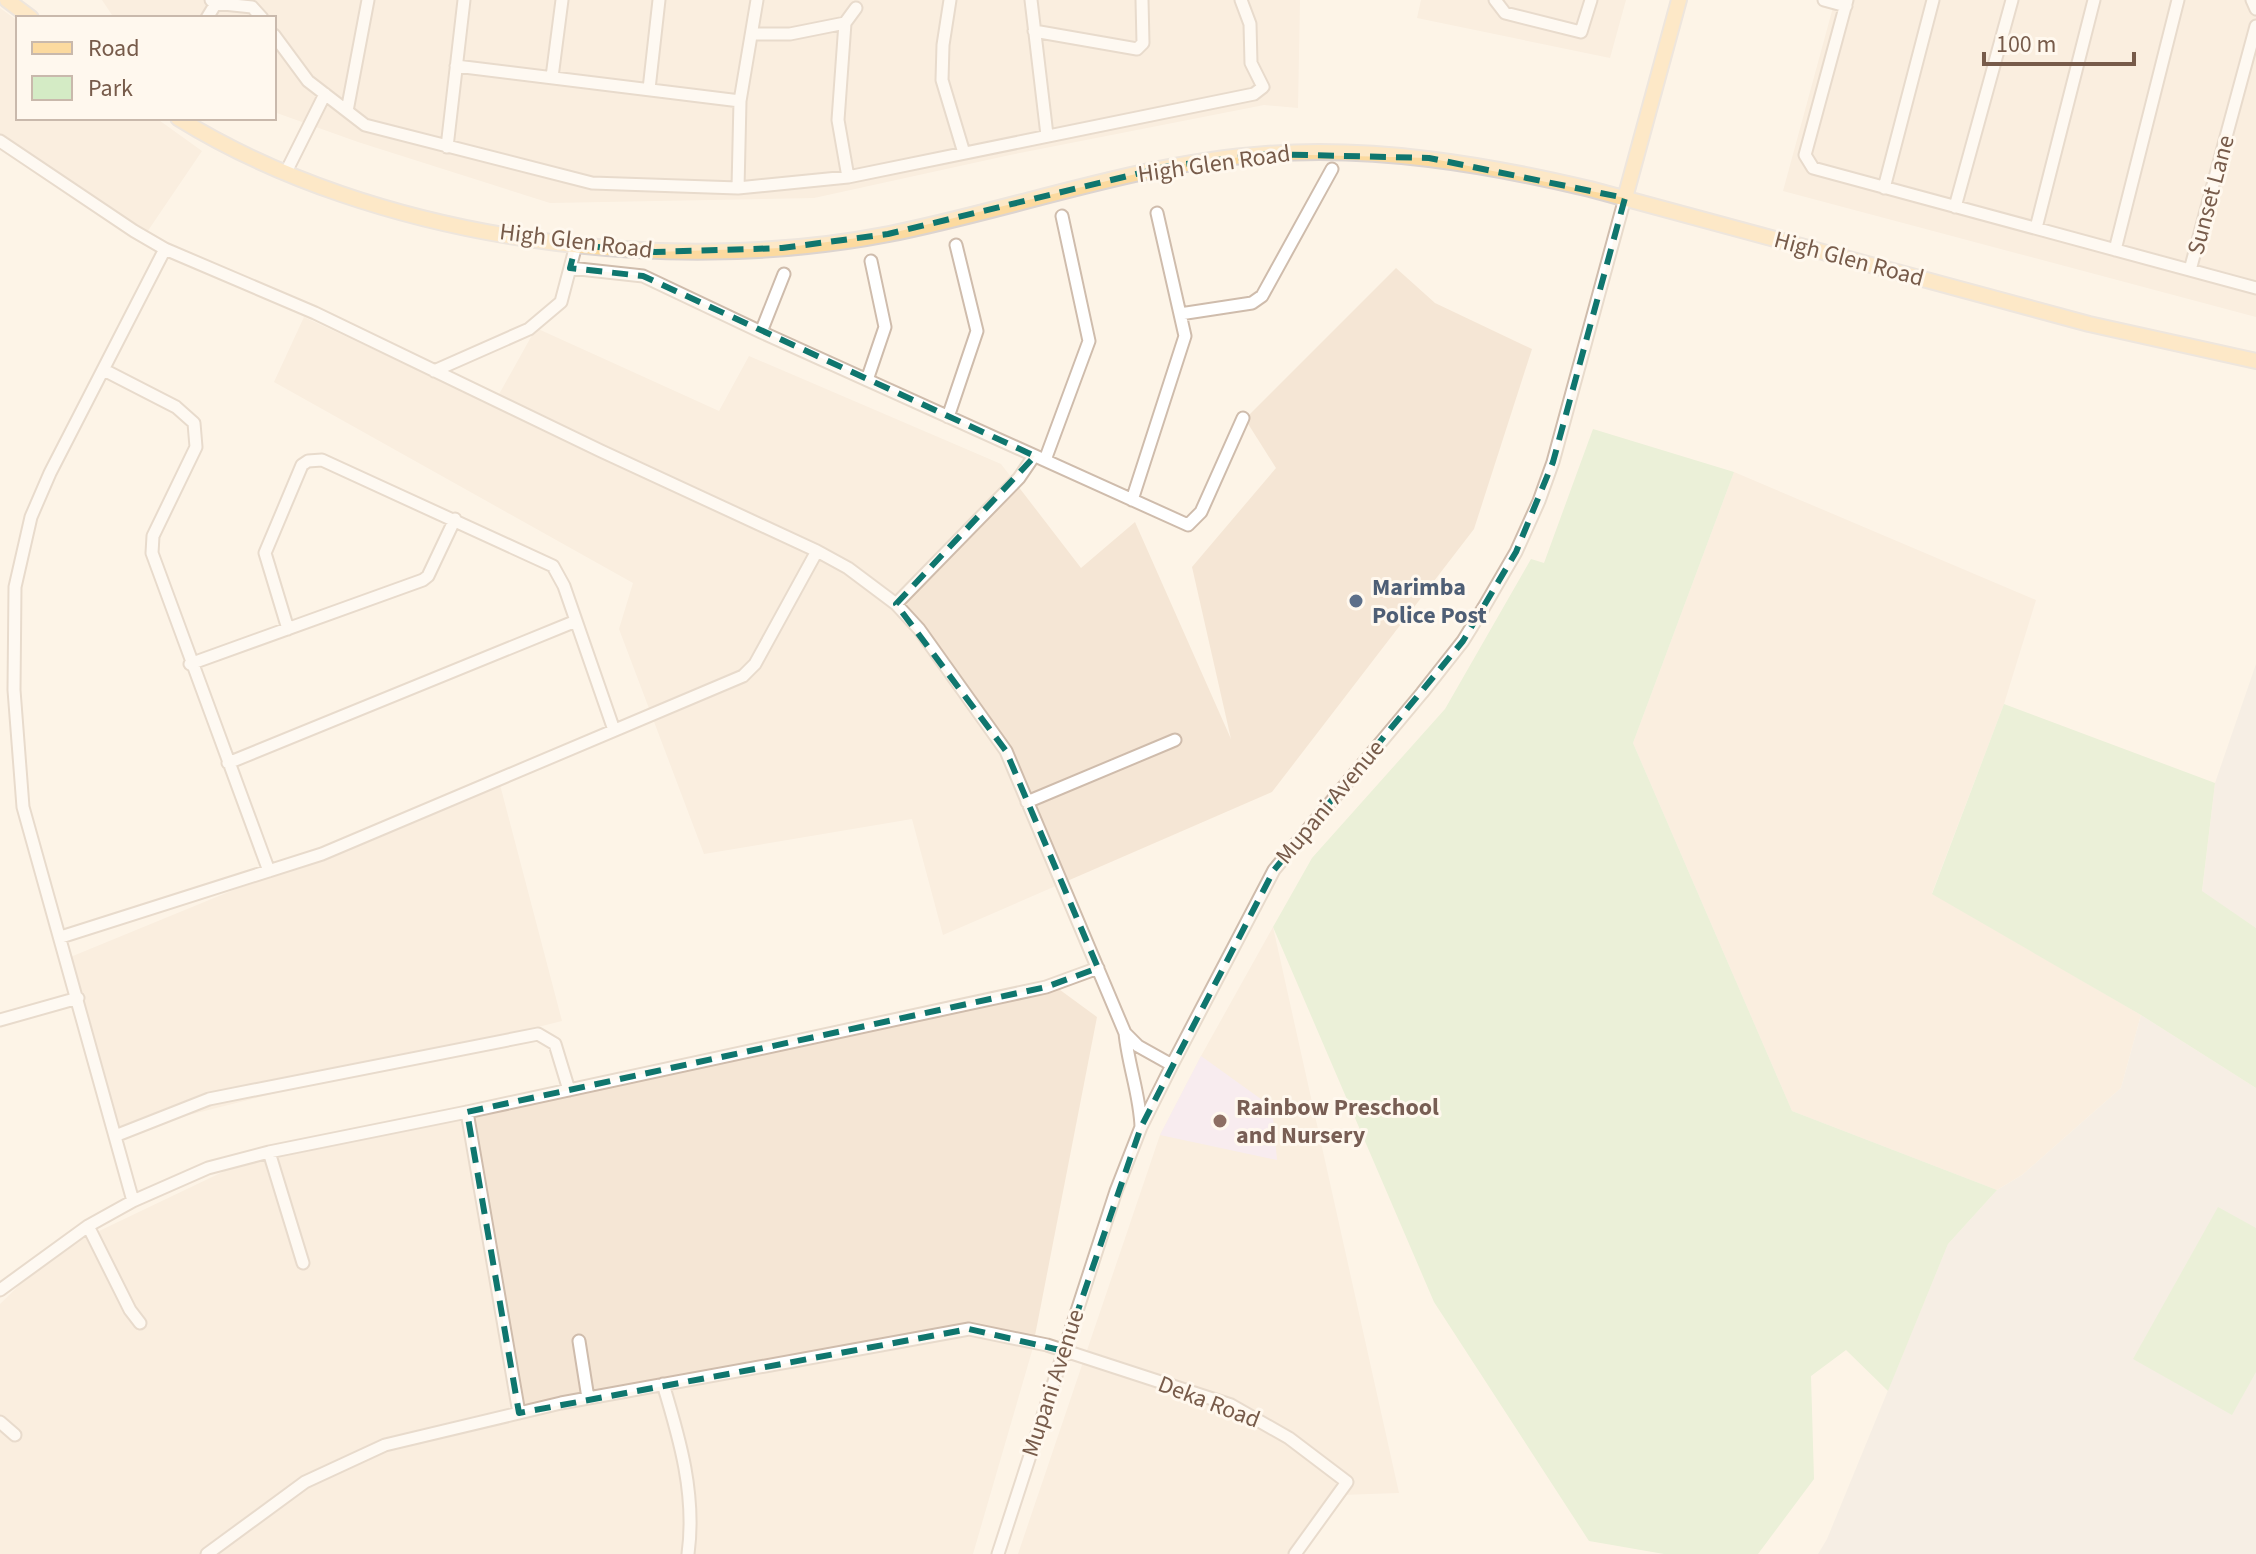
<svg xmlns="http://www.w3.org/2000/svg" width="2256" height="1554" font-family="'Source Sans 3',sans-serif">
	<rect width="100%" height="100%" fill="#fdf4e7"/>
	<!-- residential -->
	<path fill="#f5e6d5" d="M102,0H1300L1298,108L1264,105L1010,155L814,198L550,203L358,142L274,112V18H114Z
		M1421,0H1626L1610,58L1417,18Z
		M1835,0H2256V317L1783,191Z
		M0,8L18,21V118H156L202,151L141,241L0,144Z
		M1396,268L1435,303L1532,349L1474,529L1272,792L943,935L912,819L704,854L619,629L633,583L274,382L304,317L493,405L536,328L719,411L749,356L1001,464L1081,568L1135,522L1231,739L1192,567L1276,468L1245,419Z
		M1734,472L2036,600L2004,704L1932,893L2141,1015L2121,1088L2022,1175L1997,1190L1792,1111L1633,743Z
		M499,781L562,1021L121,1132L68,958Z
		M1273,927L1399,1493L1341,1495L1300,1554H1018L1160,1135L1201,1056Z
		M1056,987L1097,1017L1032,1351L973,1554H0V1304L51,1254L256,1156Z"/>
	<!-- industrial -->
	<path fill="#ede7e0" d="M2256,664V928L2202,892L2215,783Z
		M2141,1015L2256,1088V1554H1818L1827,1539L1948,1244L1997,1190L2022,1175L2121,1088Z"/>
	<!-- education -->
	<path fill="#f1e3f9" d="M1201,1056L1272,1107L1277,1160L1160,1135Z"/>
	<!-- green -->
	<path fill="#d4ebc5" d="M1593,429L1734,472L1633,743L1792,1111L1997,1190L1948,1244L1888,1391L1846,1350L1811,1376L1814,1479L1758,1554H1664L1589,1541L1434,1302L1273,927L1312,858L1445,709L1531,559L1544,563Z
		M2004,704L2215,783L2202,891L2256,928V1088L2141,1015L1932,894Z
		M2218,1207L2256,1228V1372L2232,1415L2133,1359Z"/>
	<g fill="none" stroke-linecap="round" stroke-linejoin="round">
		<!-- minor casing -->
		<g stroke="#cfbcac" stroke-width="15">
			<path id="minor" d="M211,0L214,3L252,7L262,18
				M950,0L943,45L942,80L964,153
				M1031,0L1047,135
				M1495,0L1505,13L1581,32L1591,0
				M1824,0L1846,6
				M1847,0L1805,155L1813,168L2256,288
				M2252,0L2256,9
				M207,18L218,0
				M1034,31L1137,49L1143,43L1142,0
				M753,34H790L845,23
				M274,35L308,81L365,125L592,183L738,188L848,177L1254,94L1263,87L1251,63L1250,24L1241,0
				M456,66L740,101
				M552,77L562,0
				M649,89L659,0
				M347,111L368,0
				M0,141L134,231L165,249L315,313L601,451L817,551L848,568L896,604L919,629L1006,751L1125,1033C1128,1065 1140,1095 1141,1127
				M447,147L464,0
				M286,172L325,94
				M848,177L838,120L845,23L856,8
				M738,188L740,101L757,0
				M1884,188L1933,0
				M1955,207L2012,0
				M2036,228L2094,0
				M2115,250L2178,0
				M570,268L643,276L761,332L1188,525L1201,512L1243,418
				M2190,270L2256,26
				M1180,314L1252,303L1262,296L1332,169
				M761,332L784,274
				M104,370L176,407L194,423L196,447L153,536L152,553L269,871
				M434,371L529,329L561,302L576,245
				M867,380L885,327L871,261
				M948,417L977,331L956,245
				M1045,460L1089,341L1062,216
				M1132,500L1185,336L1157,213
				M896,604L1019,478L1034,456
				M288,629L265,553L302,465L308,461L322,460L553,566L564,586L614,730
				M190,664L423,580L428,576L455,519
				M228,763L576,621
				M1027,802L1175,740
				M61,937L322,854L743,676L755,664L817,551
				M0,1020L78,998
				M1125,1033L1138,1046L1172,1065
				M467,1112L519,1413
				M115,1136L209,1099L538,1034L555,1044L569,1090
				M269,1152L303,1263
				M133,1201L23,807L14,690L15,587L31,517L50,473L165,249
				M88,1226L130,1310L140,1323
				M0,1290L88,1226L133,1201L208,1168L269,1152L467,1112L1046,987L1098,968
				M579,1341L588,1398
				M663,1384C680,1440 696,1495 688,1554
				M0,1422L15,1435
				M207,1554L305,1482L385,1445L561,1403L969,1329L1047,1345L1231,1405L1289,1438L1347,1482L1295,1554
				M998,1554L1116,1191L1141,1127L1172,1065L1274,870L1422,693L1463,641L1484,607L1516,552L1539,501L1553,462L1625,198"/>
		</g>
		<!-- major casing -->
		<g stroke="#dcd4d0" stroke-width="18">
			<path id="major" d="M7,0L31,18
				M178,118C375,240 664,278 889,234C1015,209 1137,163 1266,154C1375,146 1484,164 1590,189L2089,324L2256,361
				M1625,198L1679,0"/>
		</g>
		<!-- minor -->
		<use href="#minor" stroke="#fff" stroke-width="11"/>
		<!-- major -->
		<use href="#major" stroke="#fcda9f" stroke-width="14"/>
	</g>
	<!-- marked area -->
	<path d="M0 0H2256V1554H0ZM1266,154L1429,158L1625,198L1553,462L1516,552L1463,641L1274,870L1141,1127L1064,1351L969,1329L519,1413L467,1112L1046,987L1098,968L1006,751L896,604L1035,456L643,276L570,268L576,245L655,252L782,248L888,234L1169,166Z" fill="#fdf4e7" fill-opacity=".55" fill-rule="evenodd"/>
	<path fill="none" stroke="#0f766e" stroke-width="6" stroke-dasharray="16 10" stroke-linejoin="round" d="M1266,154L1429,158L1625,198L1553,462L1516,552L1463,641L1274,870L1141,1127L1064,1351L969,1329L519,1413L467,1112L1046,987L1098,968L1006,751L896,604L1035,456L643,276L570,268L576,245L655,252L782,248L888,234L1169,166Z"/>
	<!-- markers -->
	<circle fill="#5c6f8a" stroke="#fff8ee" stroke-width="3" cx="1356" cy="601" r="8"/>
	<circle fill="#8d6e63" stroke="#fff8ee" stroke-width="3" cx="1220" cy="1121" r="8"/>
	<g text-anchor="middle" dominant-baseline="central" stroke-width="6" stroke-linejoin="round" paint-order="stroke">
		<!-- street labels -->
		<g font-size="24" fill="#775b4a" stroke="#fff8ee">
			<text transform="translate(1214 164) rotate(-8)">High Glen Road</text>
			<text transform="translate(2211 195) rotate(-75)">Sunset Lane</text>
			<text transform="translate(576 241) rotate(7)">High Glen Road</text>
			<text transform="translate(1849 259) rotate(15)">High Glen Road</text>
			<text transform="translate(1330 802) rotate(-50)">Mupani Avenue</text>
			<text transform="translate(1053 1383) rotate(-72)">Mupani Avenue</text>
			<text transform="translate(1209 1402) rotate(21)">Deka Road</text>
		</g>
		<!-- service labels -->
		<g font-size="24" font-weight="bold" fill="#4e5e75" stroke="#fff8ee" text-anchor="start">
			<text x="1372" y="587">Marimba<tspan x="1372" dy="28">Police Post</tspan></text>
		</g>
		<!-- education labels -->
		<g font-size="24" font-weight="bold" fill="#785e54" stroke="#fff8ee" text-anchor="start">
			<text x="1236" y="1107">Rainbow Preschool<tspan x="1236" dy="28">and Nursery</tspan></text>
		</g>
	</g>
	<!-- legend -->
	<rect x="16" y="16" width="260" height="104" fill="#fff8ee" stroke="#c9b9ac" stroke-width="2"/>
	<rect x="32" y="42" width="40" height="12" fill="#fcda9f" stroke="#c9b9ac" stroke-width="2"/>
	<text x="88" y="56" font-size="24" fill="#775b4a">Road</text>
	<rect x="32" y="76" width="40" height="24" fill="#d4ebc5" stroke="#c9b9ac" stroke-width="2"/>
	<text x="88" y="96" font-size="24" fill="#775b4a">Park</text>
	<!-- scale -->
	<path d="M1984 52v12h150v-12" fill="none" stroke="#775b4a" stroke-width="4"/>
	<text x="1996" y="52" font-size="24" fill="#775b4a" stroke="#fff8ee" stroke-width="6" paint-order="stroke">100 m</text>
</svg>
